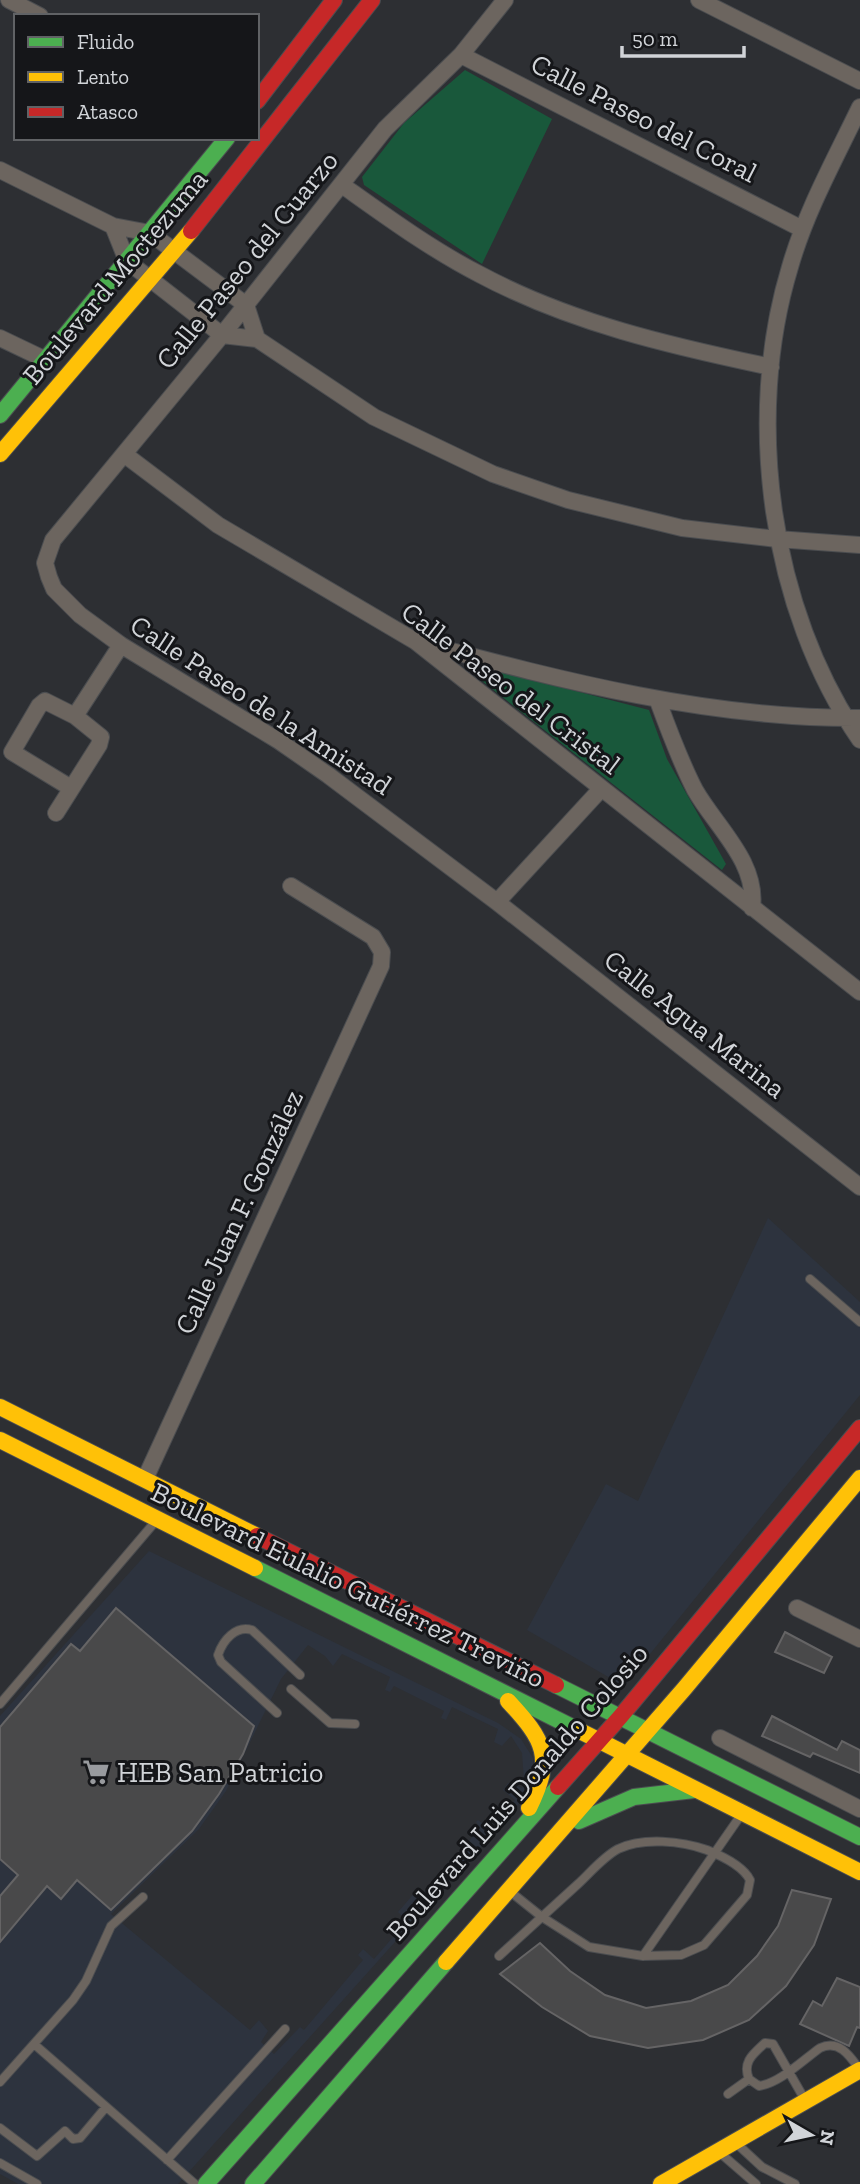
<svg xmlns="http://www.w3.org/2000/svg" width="860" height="2184" font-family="'Zilla Slab',serif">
	<rect width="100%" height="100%" fill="#2d2f33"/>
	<!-- built -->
	<path fill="#2d333e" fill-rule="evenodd" d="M768,1218L860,1302V1395L624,1686L527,1630L606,1484L638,1501Z
		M149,1551L498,1723L521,1739L533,1758V1769L525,1795L517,1806L178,2184H18L0,2174V1716ZM308,1645L325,1656L333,1666L342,1654L390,1677L385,1690L390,1692L394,1686L444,1711L441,1718L446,1720L452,1707L498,1729L494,1742L502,1746L511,1736L522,1753L524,1781L522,1788L508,1783L503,1790L515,1800L490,1829L478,1820L476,1822L480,1828L424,1893L418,1889L398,1912L407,1921L374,1959L363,1949L358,1955L363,1960L304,2030L300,2027L274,2054L261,2042L268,2031L259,2020L250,2030L111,1914L199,1829L226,1791L281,1679Z"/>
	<!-- green -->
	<path fill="#19583b" d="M465,70L552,119L482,264L364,185L362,177L404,123Z
		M479,666L649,710L667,759L726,864L722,870L473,674Z"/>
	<!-- building -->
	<path fill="#49494a" stroke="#656465" stroke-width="2" d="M116,1608L254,1726L243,1754L219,1794L192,1831L111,1910L77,1880L61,1899L47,1886L0,1942V1896L18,1875L0,1859V1727L71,1644L80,1651Z
		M785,1632L832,1657L824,1673L775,1652Z
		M772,1716L837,1750L842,1741L860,1750V1773L813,1753L810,1757L762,1736Z
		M792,1890L831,1899L814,1945L786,1986L749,2020L703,2040L648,2048L590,2036L542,2007L500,1974L540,1943L570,1971L605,1995L646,2008L691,2001L728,1985L757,1956L778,1926Z
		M837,1978L860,1987V2028L857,2027L849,2046L800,2024L813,2001L822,2006Z"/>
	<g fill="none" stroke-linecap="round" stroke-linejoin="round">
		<!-- lane casing -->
		<g stroke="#4b4d50" stroke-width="10">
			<path id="lane" d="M810,1279L860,1322
				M291,1689L330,1723L355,1724
				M0,1704L155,1522
				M277,1713L221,1662L218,1655C223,1640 236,1625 252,1630L300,1675
				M499,1956C525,1932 552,1908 578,1884C590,1873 603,1857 618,1849C643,1837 682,1841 707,1850C722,1856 743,1866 750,1880L747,1895L704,1945L681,1955L643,1956L589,1947L542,1917L512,1893
				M643,1956L741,1815
				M34,2044L195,2184
				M0,2082L73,2000L86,1981L111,1926L143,1897
				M728,2094L749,2079
				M805,2100L773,2044L765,2043C753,2054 742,2062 749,2079L759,2086C780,2083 803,2060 820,2048C839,2039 850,2056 860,2070
				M0,2128L37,2156L65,2131L73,2139L80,2138L106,2107
				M736,2143L762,2167L795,2184
				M719,2152L756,2184
				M167,2160L285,2029
				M0,2163L37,2184"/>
		</g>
		<!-- street casing -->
		<g stroke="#4b4d50" stroke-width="18">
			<path id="street" d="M9,0L40,16
				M505,0L461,55L385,129L222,335L53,540L45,563L49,577L54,589L80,615L121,645L279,741L328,775L497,902L860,1187
				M699,0L860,81
				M461,55L802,229
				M860,107C835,159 806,211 790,267C744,418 770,610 860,740
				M0,170L113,226L150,233L246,305L257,339
				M342,185C387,217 432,250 481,275C571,323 671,346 771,367
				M113,226L127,261L222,335L257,339L374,417L493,474L568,500L682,528L777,539L860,545
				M0,338L46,360
				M124,454L218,525L415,641L860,992
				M421,643C565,681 709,719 860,718
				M658,701C669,731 680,761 695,790C716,827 758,862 752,908
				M75,716L121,645
				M56,813L99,745L101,737L75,716L45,701L39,706L12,752L71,788
				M497,902L601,789
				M145,1479L381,966L382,952L373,937L291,886
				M797,1608L860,1639
				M720,1738L860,1809"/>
		</g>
		<!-- fast casing -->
		<g stroke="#4b4d50" stroke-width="18">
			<path id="fast" d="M0,415L227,138
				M255,1568L582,1732
				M556,1685L860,1837
				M579,1821L634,1797L694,1790
				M206,2184L558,1787
				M253,2184L446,1962"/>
		</g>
		<!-- slow casing -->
		<g stroke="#4b4d50" stroke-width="18">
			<path id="slow" d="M0,454L191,231
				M0,1407L257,1536
				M0,1440L255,1568
				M508,1701C545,1741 554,1757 529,1808
				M582,1732L860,1872
				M446,1962L684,1689L860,1478
				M661,2184L860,2070"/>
		</g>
		<!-- jam casing -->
		<g stroke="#4b4d50" stroke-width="18">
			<path id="jam" d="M257,101L334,0
				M191,231L372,0
				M257,1536L556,1685
				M558,1787L621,1716L860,1428"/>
		</g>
		<!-- lane -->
		<use href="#lane" stroke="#6c655f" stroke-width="8"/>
		<!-- street -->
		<use href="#street" stroke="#6c655f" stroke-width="16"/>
		<!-- fast -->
		<use href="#fast" stroke="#4caf50" stroke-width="16"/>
		<!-- slow -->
		<use href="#slow" stroke="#ffc107" stroke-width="16"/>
		<!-- jam -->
		<use href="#jam" stroke="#c62828" stroke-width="16"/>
	</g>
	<!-- icons -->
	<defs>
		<g id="supermarket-bare" transform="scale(2.1)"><path d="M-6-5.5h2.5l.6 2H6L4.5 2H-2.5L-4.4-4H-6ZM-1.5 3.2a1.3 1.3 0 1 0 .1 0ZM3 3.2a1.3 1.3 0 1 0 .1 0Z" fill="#989a9e" stroke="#151619" stroke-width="2.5" paint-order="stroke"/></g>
	</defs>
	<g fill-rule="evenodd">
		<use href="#supermarket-bare" x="96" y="1772"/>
	</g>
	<g text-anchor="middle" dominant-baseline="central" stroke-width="6" stroke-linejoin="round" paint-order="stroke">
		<!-- street labels -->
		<g font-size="28" fill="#d1d4d8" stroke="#151619">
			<text transform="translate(644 118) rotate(27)">Calle Paseo del Coral</text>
			<text transform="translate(247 260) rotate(-51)">Calle Paseo del Cuarzo</text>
			<text transform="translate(115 277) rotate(-50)">Boulevard Moctezuma</text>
			<text transform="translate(511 688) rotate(37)">Calle Paseo del Cristal</text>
			<text transform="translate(261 705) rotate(33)">Calle Paseo de la Amistad</text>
			<text transform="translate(695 1024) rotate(38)">Calle Agua Marina</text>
			<text transform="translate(239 1212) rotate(-65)">Calle Juan F. González</text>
			<text transform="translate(348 1585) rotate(26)">Boulevard Eulalio Gutiérrez Treviño</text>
			<text transform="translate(517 1792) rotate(-49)">Boulevard Luis Donaldo Colosio</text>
		</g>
		<!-- poi labels -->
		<g font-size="28" fill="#d1d4d8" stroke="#151619" text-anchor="start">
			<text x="117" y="1772">HEB San Patricio</text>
		</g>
	</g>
	<!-- legend -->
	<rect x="14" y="14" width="245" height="126" fill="#151619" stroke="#606265" stroke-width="2"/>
	<rect x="28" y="37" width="35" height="10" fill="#4caf50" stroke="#606265" stroke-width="2"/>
	<text x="77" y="49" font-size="21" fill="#d1d4d8">Fluido</text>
	<rect x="28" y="72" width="35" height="10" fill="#ffc107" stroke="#606265" stroke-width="2"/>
	<text x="77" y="84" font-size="21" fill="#d1d4d8">Lento</text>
	<rect x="28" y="107" width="35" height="10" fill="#c62828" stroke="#606265" stroke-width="2"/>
	<text x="77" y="119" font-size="21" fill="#d1d4d8">Atasco</text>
	<!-- north arrow -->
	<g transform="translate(811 2135) rotate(99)" stroke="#151619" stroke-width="5" paint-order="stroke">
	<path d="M0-5L12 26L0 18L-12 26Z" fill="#d1d4d8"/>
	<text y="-10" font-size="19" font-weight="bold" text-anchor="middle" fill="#d1d4d8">N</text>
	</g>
	<!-- scale -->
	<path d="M622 46v10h122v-10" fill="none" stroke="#d1d4d8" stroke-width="3.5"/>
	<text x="632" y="46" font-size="21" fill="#d1d4d8" stroke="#151619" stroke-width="5" paint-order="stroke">50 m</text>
</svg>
